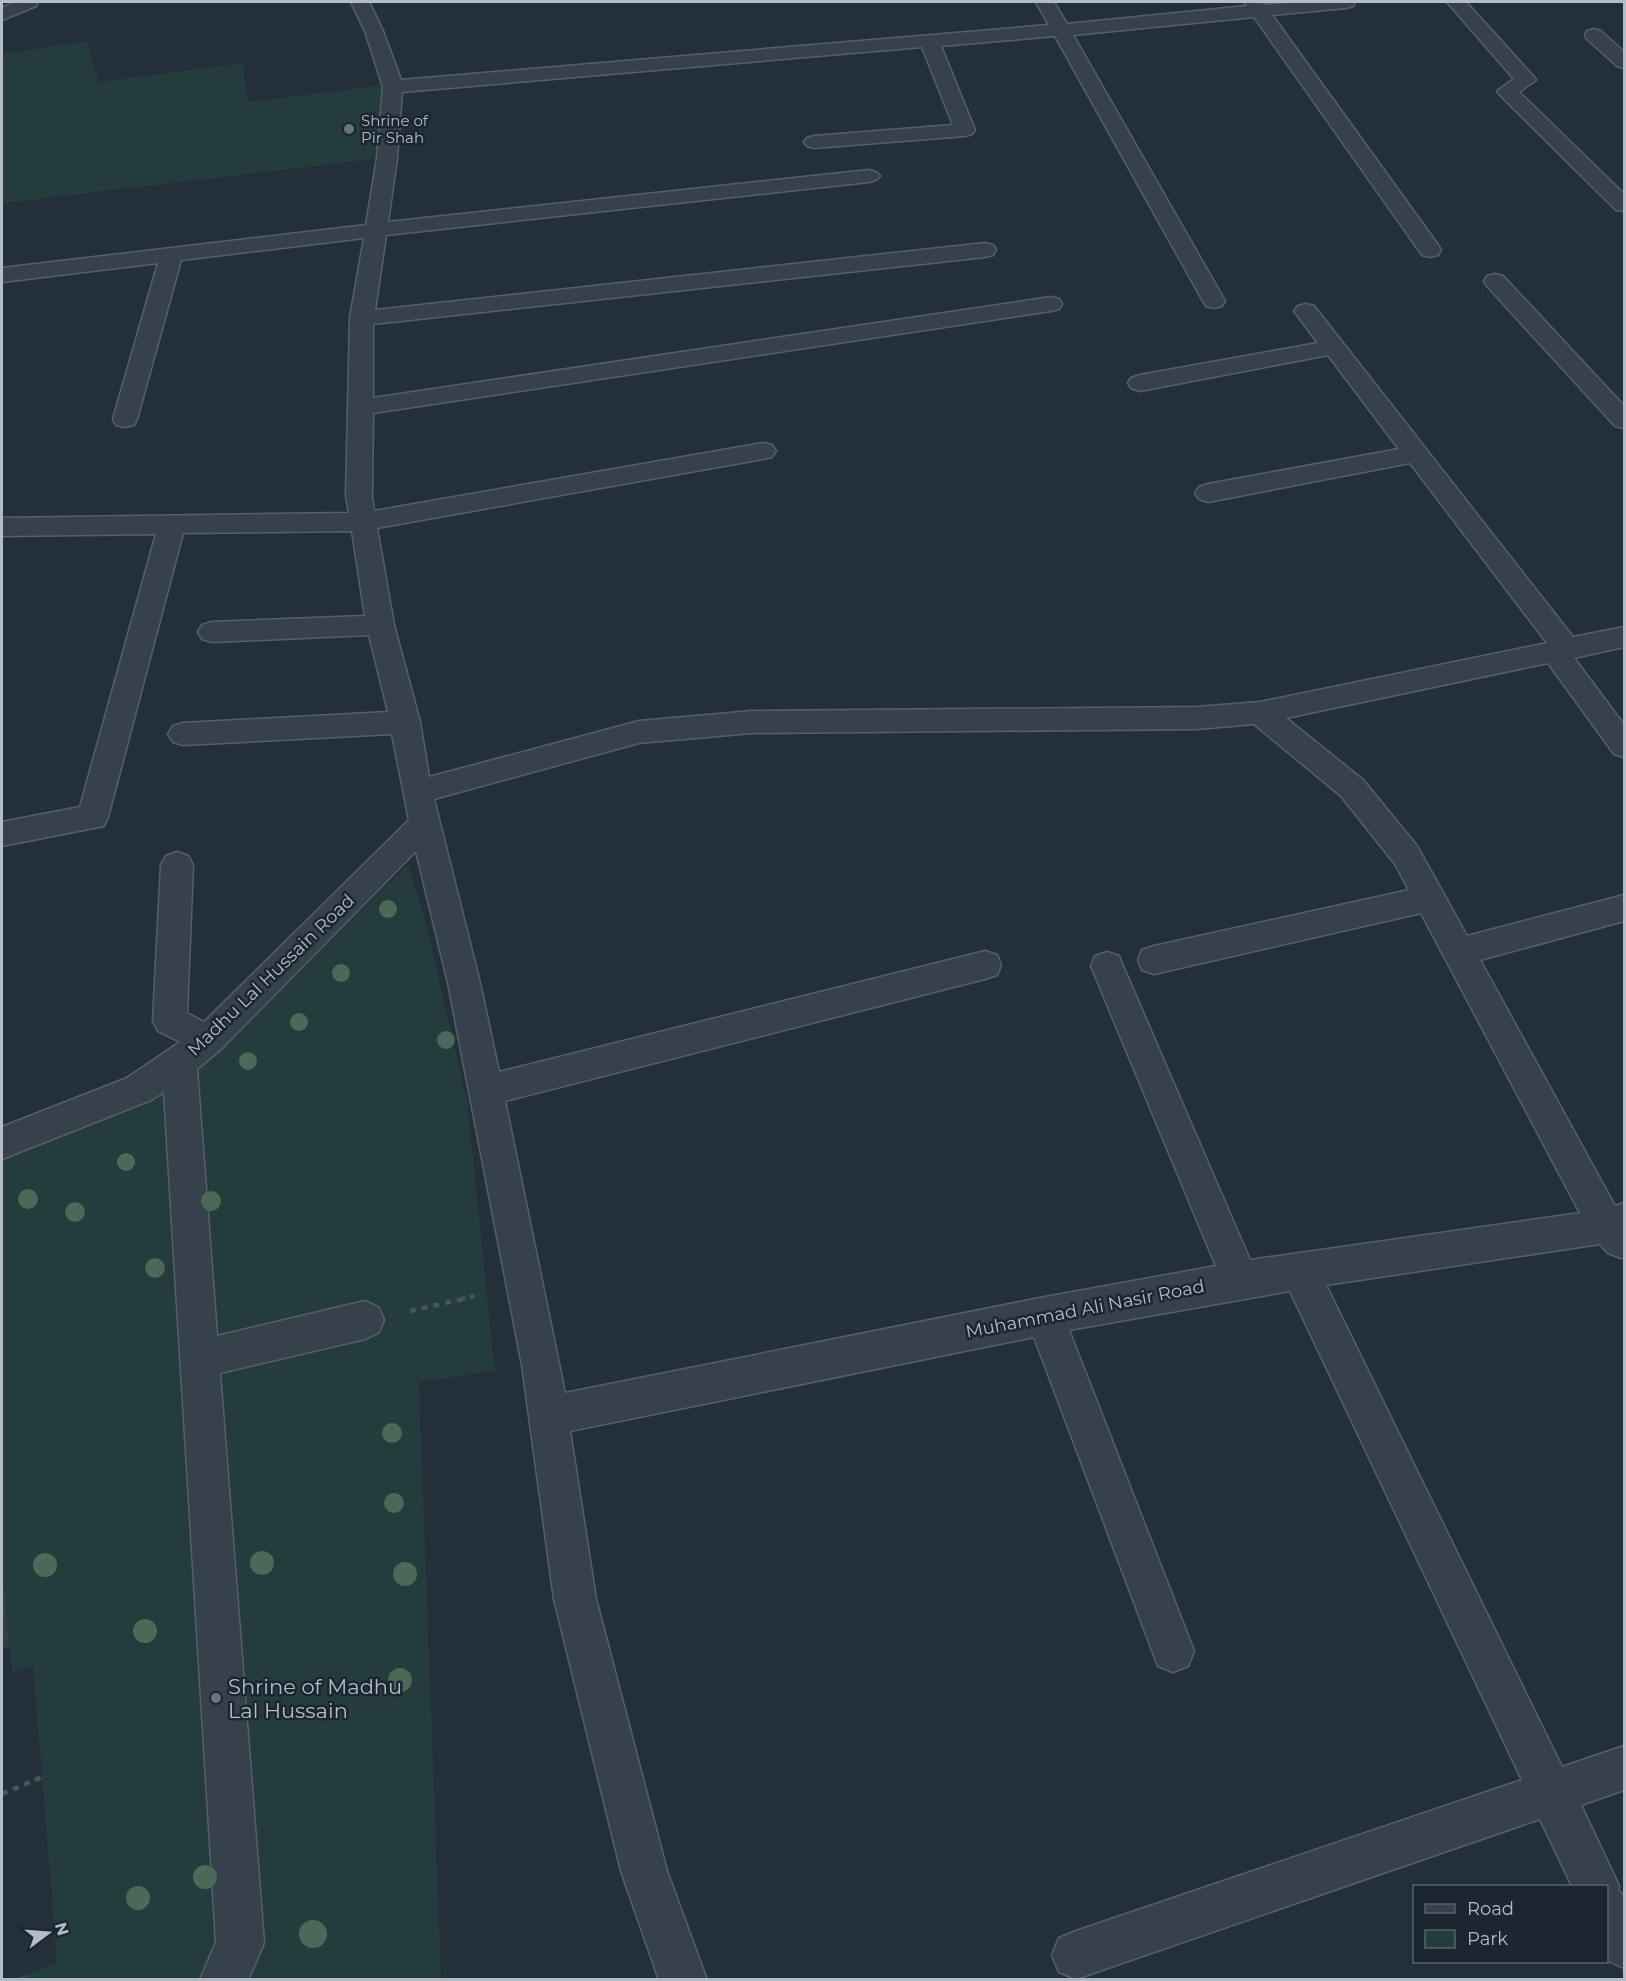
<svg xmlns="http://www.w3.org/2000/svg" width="1626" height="1981" font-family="Montserrat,sans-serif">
	<rect width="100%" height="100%" fill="#23303c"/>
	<!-- green -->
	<path fill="#253c3d" d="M87,41L99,82L243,63L248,102L385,85L383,158L5,203L2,211V54Z
		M408,865L427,927L467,1101L495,1371L419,1382L441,1979H27V1975L57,1962L33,1666L12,1674L4,1582H2V1149L47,1134L232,1036Z"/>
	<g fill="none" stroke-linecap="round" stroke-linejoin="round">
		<!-- minor casing -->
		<g stroke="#555f6a" stroke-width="3">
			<path id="minor" d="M15,2H38L36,6L2,20V8Z
				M351,2H369L383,31L401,80L1049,25L1036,2H1054L1067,24L1247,6L1244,2H1262L1264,5L1295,2H1355L1353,6L1346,8L1272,15L1438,245L1441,250L1438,255L1430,257L1422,255L1254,17L1073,35L1225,301L1222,306L1214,308L1206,306L1203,301L1055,36L941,46L975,130L972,134L965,136L814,148L807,146L804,142L807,138L814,136L953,125L922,47L402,92L397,158L388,222L869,170L876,172L880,176L876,180L869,182L386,235L375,310L985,243L993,245L996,250L993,255L985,257L373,324V398L1051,297L1059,299L1062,304L1059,309L1051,311L373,413L372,496L374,511L763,443L772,445L776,451L772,457L763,459L377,528L394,625L420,722L429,777L639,721L752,711L1197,707L1260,702L1547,643L1410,463L1208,502L1199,499L1195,493L1199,487L1208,484L1399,449L1328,355L1140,391L1131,388L1128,383L1131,378L1140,375L1318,343L1294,311L1298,306L1306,304L1314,306L1573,637L1624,627V647L1574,658L1624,725V757L1614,754L1548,663L1286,718L1363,780L1417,846L1467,936L1624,895V921L1480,960L1615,1206L1624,1203V1257L1621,1258L1608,1253L1600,1244L1326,1285L1562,1767L1624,1746V1790L1581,1805L1619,1886L1618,1890L1624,1896V1968L1606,1960V1886H1572L1540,1819L1076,1979L1059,1972L1052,1955L1059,1938L1076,1931L1522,1780L1290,1291L1069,1330L1194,1651L1188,1666L1173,1672L1158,1666L1034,1337L570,1431L596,1599L667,1871L707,1980H659L621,1871L554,1599L522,1365L448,983L416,851L220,1050L197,1069L217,1336L365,1301L378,1307L384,1320L378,1333L365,1339L220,1373L264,1943L248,1980H200L216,1942L164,1092L151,1100L2,1159V1127L127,1078L180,1042L158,1031L153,1021L161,865L166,856L177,852L188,856L193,865L187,1013L204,1022L409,820L392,734L183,745L173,742L168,734L173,726L183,723L388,712L369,635L212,642L202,639L198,632L202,625L212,622L365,616L352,531L183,533L108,817L104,826L2,846V822L80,807L156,534L2,536V518L349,513L346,496L350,318L364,238L181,260L137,419L134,425L125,427L116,425L113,419L158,263L2,282V268L366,225L377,158L383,87L365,31ZM1254,724L1341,796L1395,864L1409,890L1154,946L1142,950L1138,960L1142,970L1154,974L1421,913L1580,1213L1250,1260L1123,966L1119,956L1107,952L1095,956L1091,966L1216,1266L1045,1297L565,1393L505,1101L985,979L997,975L1001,965L997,955L985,951L499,1072L480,983L434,799L639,743L752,733L1197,729Z
				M1447,2H1466L1533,76L1536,80L1519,92L1624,194V211L1616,210L1500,95L1497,91L1514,79Z
				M1594,29L1601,31L1624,52V68L1617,66L1587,39L1585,35L1587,31Z
				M1495,274L1503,276L1624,406V428L1615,426L1487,286L1484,281L1487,276Z"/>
		</g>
		<!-- path-far1 -->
		<path stroke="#43595a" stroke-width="4" stroke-dasharray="4.5 4.5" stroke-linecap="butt" d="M461,1299L479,1295"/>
		<!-- path -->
		<path stroke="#43595a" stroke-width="4.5" stroke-dasharray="6 6" stroke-linecap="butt" d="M410,1311L468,1298
			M2,1794L42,1777"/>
		<!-- minor -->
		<use href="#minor" fill="#37414c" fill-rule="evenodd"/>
	</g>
	<!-- trees -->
	<g fill="#4a6959">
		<circle cx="388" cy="909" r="9"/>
		<circle cx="341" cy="973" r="9"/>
		<circle cx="299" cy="1022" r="9"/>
		<circle cx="446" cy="1040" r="9"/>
		<circle cx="248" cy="1061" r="9"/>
		<circle cx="126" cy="1162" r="9"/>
		<circle cx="28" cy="1199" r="10"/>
		<circle cx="211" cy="1201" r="10"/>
		<circle cx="75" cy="1212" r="10"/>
		<circle cx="155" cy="1268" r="10"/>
		<circle cx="392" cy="1433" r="10"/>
		<circle cx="394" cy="1503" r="10"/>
		<circle cx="262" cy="1563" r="12"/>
		<circle cx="45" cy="1565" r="12"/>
		<circle cx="405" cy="1574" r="12"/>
		<circle cx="145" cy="1631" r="12"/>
		<circle cx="400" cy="1680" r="12"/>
		<circle cx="205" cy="1877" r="12"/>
		<circle cx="138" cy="1898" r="12"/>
		<circle cx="313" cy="1934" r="14"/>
	</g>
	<!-- shaded-wall -->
	<path fill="#353e48" d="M2,1580L4,1581L9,1647L2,1650Z
		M27,1975V1980H6Z"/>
	<!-- markers -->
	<g fill="#6b7280" stroke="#1c2631" stroke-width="2">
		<circle cx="349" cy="129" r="6"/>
		<circle cx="216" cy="1698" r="6"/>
	</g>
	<g text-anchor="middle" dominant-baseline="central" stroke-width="5" stroke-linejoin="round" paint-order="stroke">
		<!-- far-poi labels -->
		<g font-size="15" fill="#b2bcc7" stroke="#1c2631" text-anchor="start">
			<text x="361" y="120">Shrine of<tspan x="361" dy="17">Pir Shah</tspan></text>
		</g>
		<!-- street labels -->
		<g font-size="18" fill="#b2bcc7" stroke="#1c2631">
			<text transform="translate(271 975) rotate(-44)">Madhu Lal Hussain Road</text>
			<text transform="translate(1085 1309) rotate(-11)">Muhammad Ali Nasir Road</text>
		</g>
		<!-- near-poi labels -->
		<g font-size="21" fill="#b2bcc7" stroke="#1c2631" text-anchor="start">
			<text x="228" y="1686">Shrine of Madhu<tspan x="228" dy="24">Lal Hussain</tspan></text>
		</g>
	</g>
	<!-- border -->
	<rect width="1626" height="1981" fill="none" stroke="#b2bcc7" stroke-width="6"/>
	<!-- legend -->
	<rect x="1413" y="1885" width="195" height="78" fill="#1c2631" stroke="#58626d" stroke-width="1.5"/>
	<rect x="1425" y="1904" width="30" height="9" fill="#37414c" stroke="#58626d" stroke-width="1.5"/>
	<text x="1467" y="1915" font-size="18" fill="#b2bcc7">Road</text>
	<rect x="1425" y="1930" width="30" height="18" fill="#253c3d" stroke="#58626d" stroke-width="1.5"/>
	<text x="1467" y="1945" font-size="18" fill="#b2bcc7">Park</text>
	<!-- north arrow -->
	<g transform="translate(48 1933) rotate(74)" stroke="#1c2631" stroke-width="4.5" paint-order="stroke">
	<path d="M0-4.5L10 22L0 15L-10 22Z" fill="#b2bcc7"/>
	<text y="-9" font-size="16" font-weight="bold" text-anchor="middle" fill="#b2bcc7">N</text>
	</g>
</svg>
